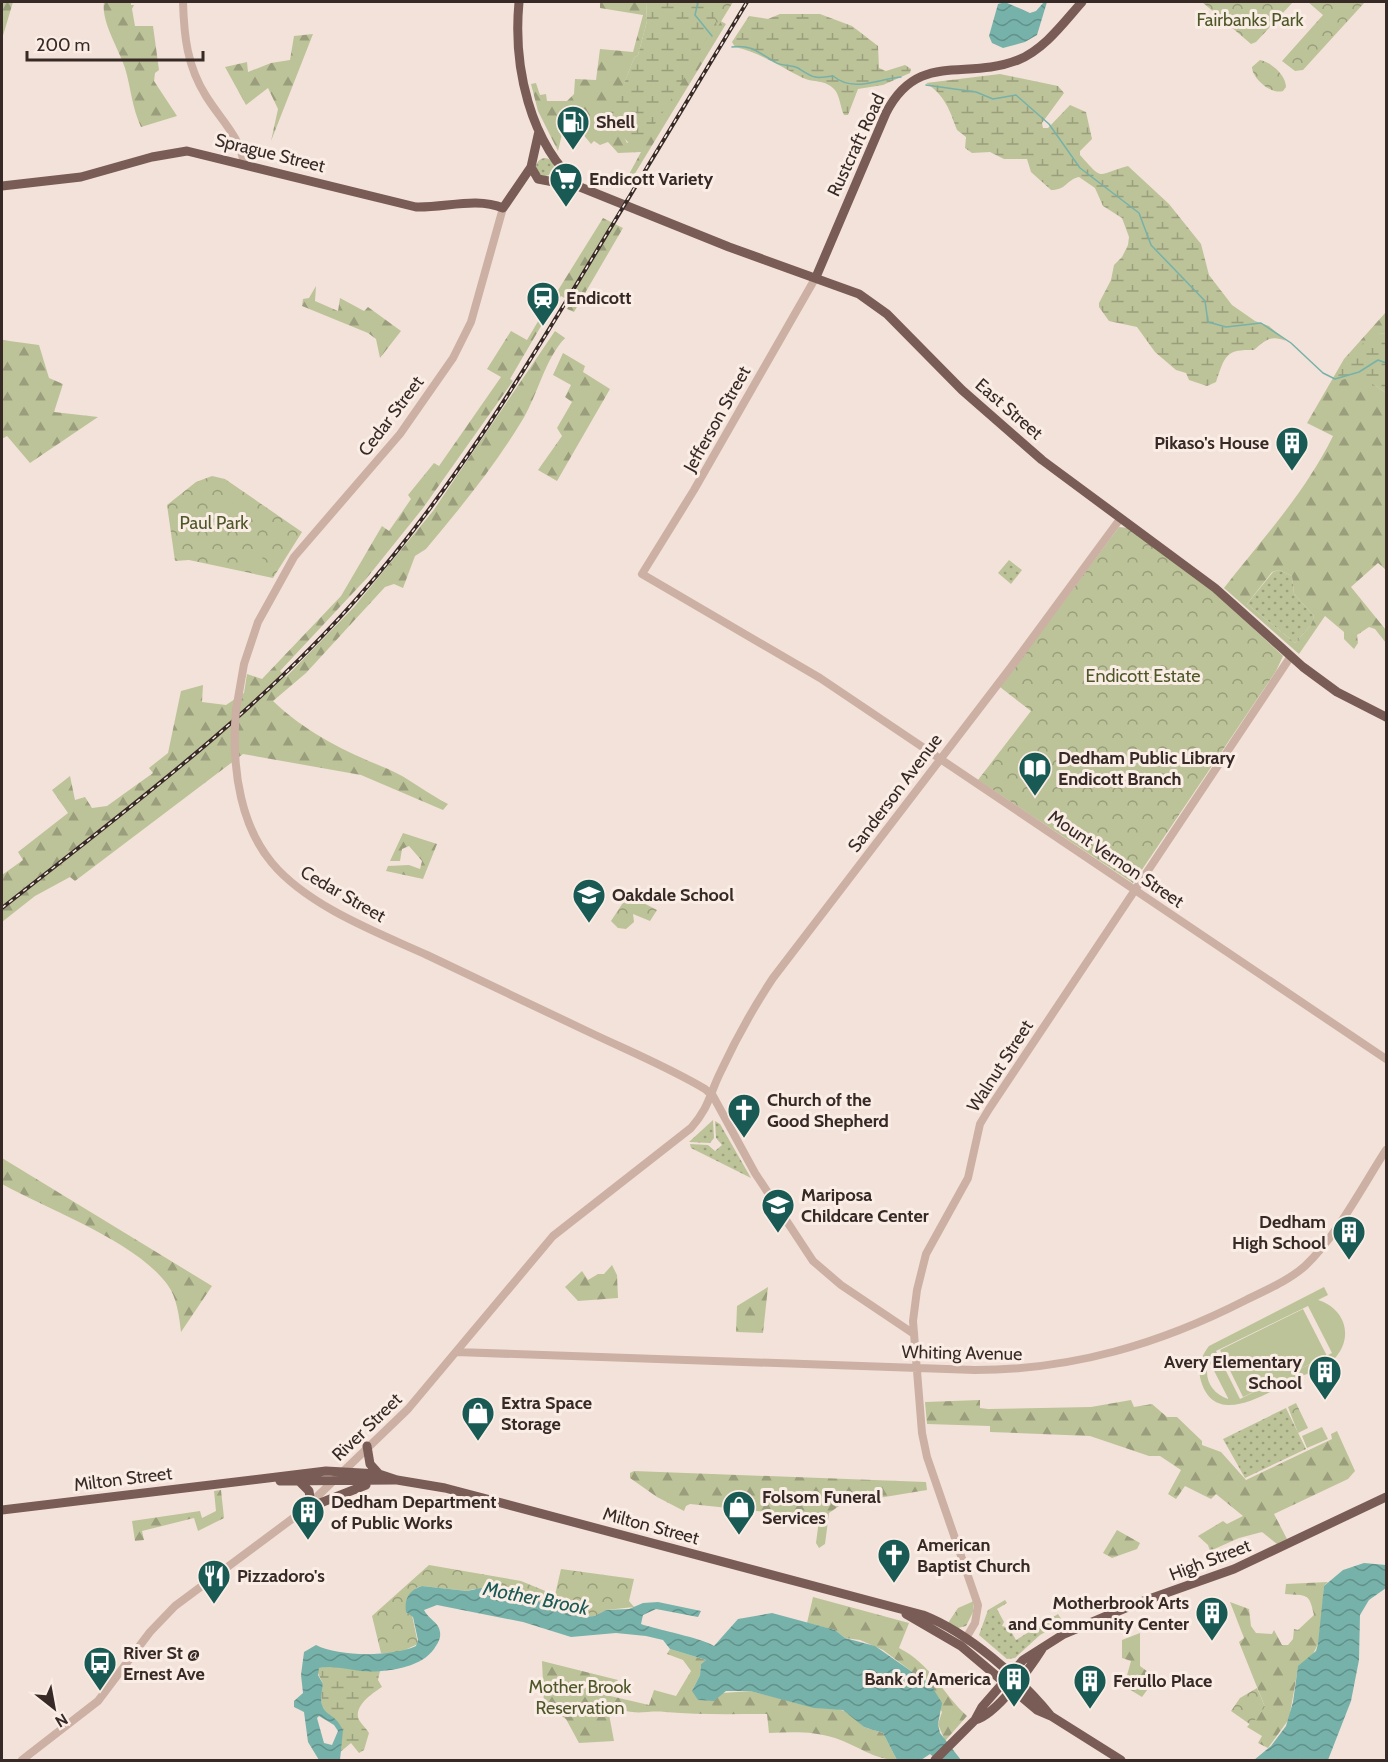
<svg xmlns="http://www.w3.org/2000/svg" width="1388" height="1762" font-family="Cabin,sans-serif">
	<defs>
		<pattern id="grass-dots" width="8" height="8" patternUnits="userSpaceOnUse" patternTransform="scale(1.5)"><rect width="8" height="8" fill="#bcc398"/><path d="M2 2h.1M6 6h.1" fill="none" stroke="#9a9e7c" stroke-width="1.8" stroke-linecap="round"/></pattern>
		<pattern id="forest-firs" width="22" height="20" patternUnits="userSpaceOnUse" patternTransform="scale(1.5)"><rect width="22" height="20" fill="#bcc398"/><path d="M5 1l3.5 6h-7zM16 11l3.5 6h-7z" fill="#9a9e7c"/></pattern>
		<pattern id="wetland-marsh" width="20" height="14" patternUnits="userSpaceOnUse" patternTransform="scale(1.5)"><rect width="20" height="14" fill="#bcc398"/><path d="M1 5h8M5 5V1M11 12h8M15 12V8" fill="none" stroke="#9a9e7c"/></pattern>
		<pattern id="park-crowns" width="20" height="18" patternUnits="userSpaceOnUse" patternTransform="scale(1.5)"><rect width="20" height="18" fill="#bcc398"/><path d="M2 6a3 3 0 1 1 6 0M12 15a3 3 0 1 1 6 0" fill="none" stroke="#9a9e7c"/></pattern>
		<pattern id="water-waves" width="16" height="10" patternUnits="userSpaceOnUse" patternTransform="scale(1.5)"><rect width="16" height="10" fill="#76b2aa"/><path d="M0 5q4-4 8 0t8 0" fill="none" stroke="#62918a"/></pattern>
	</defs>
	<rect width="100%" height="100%" fill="#f3e2d9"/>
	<!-- grass -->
	<path fill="url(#grass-dots)" d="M536 167a9 9 0 1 1 18 0a9 9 0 1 1-18 0Z
		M1009,560L1022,570L1011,584L998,573Z
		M1279,570L1292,576L1294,594L1314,616L1311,625L1295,643L1247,604L1273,572Z
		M713,1120L714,1138L710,1143L689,1142Z
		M715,1121L720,1124L751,1178L691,1148L690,1144L708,1145L715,1151L722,1145L716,1138Z
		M1286,1408L1306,1449L1245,1478L1223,1439Z
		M1005,1600L1007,1603L997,1609L1004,1622L1002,1626L1009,1628L1016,1640L1058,1614L1063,1622L1040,1635L1015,1658L1007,1659L979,1635L988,1610Z"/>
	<!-- forest -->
	<path fill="url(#forest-firs)" fill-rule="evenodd" d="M2,2H13L2,39Z
		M104,2H131V5H134L132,9L135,26H153L159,70L155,73L154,81L177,116L141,127C132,108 131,88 125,68C119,49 101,22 104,2Z
		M600,2H646L647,21L638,55L634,58C622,90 611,110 627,143L650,129L717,19L726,24L631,180L627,178L641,152L618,153L608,142L600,145L594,141L591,144L574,123L576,120L566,117L558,151L538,111L531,84L536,83L540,95L546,94L547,101H567L574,94L575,79L596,80L600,49L633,52L643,15L600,8Z
		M313,34L271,141L278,109L268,88L246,105L225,67L247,62L248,72L271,63L290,60L294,36Z
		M603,218L623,228L574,312L567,309L571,302L561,296L548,315L545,313L547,308Z
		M316,286L315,301L338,311L340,298L364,311L368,307L401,331L380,358L376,339L368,333L302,306L303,299L309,298Z
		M1386,312V333L1380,334L1352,376L1369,381L1386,393V570L1378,563L1351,587L1386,630V643L1375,629L1369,627L1357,635L1358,643L1354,649L1344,639V632L1325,616L1299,654L1224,588C1263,538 1305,493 1333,436L1307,423L1344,359ZM1279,570L1292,576L1294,594L1314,616L1311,625L1295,643L1247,604L1272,572Z
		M540,318L544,321L510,379L513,381L423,508L366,579L280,671L286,677L354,607L433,511L555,331L565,338C545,359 538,394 523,419C495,466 461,507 426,549L415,556L403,588L394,584L385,587L306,673L273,701C308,734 344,751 388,769C409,778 428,794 448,804L443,810L361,775L243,754L75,881L70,877L35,896L2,922V875L23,860L18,852L68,813L52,790L70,776L75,800L85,797L92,808L107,806L153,773L149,768L168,753L181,691L203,685L202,702L226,705L244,693L247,674L262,679L341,596L382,526L389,531L411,499L408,495L434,463L439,466L501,377L487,369L511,331L527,340Z
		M2,340L39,345L49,378L63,384L54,412L98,417L30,463L7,436L2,439Z
		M563,353L585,366L583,372L610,389L557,481L538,470L562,436L557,428L572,402L565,397L571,385L553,375Z
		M403,833L437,844L423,879L386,871L388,866L409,865L420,869L422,861L409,846L402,849L400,861H390Z
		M2,1158L212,1286L181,1332C179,1316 177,1297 167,1284C135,1241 49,1210 2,1184Z
		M612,1265L617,1275L618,1298L578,1301L565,1287L582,1271L588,1280L598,1274H604Z
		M768,1287L763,1333L736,1332L737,1306Z
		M980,1400V1408L988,1409L1091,1407L1131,1400L1134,1407L1152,1404L1167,1417H1177L1202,1441V1445L1221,1452L1246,1480L1332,1439L1331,1434L1337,1431L1355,1471L1348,1479L1274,1514L1287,1539L1277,1544L1262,1532L1239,1538L1210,1551L1208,1545L1198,1536L1223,1521L1227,1524L1243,1516L1216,1494L1211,1499L1185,1486L1176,1499L1168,1494L1181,1470L1160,1456H1149L1090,1436L990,1432V1426L927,1424L925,1402Z
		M634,1471L926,1482L927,1490L842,1504L829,1513L825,1544L819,1548L816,1543L819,1520L814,1514L805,1516L690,1504L686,1506L684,1511L657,1497L630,1478V1473Z
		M221,1490L224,1518L198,1531L194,1518L142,1531L144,1540L135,1541L132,1521L200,1511L202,1518L216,1511L214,1491Z
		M1117,1530L1140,1543L1137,1549L1112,1558L1103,1553Z
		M1328,1582L1324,1586L1320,1640L1313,1654L1298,1668L1289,1719L1268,1748L1258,1743L1262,1736L1247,1727L1265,1707L1239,1642L1244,1638L1230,1602L1249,1609L1251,1626L1256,1633L1272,1634L1274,1630L1282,1645H1288L1293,1639L1294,1629L1298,1630L1314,1615C1309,1592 1307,1596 1285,1594L1286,1584Z
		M813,1597L909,1623L899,1648C931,1664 942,1693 967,1716L945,1741L938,1724L942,1712L919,1677L883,1650L860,1640L845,1638L835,1630L807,1623Z
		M1140,1633V1666L1156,1678L1142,1697L1124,1686L1131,1661L1122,1658V1640Z
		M670,1649L706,1660L701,1664L700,1675L692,1691L723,1693L750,1691L819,1708L838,1709L848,1712L864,1727L883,1733L897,1760C874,1760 857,1745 835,1738C813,1731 792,1732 769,1733L767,1714C733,1714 699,1715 665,1712C646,1710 633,1717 615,1706L608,1709L614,1741L579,1743L566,1719L544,1704L542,1661L618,1680L606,1695L649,1705L654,1690L676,1696L691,1671L683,1660L667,1654Z"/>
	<!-- wetland -->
	<path fill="url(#wetland-marsh)" d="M646,2H727C712,28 656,136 634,146C624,142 610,119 609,107L618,99L634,58L638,55L647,21Z
		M780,14H820L852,26L878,46L879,68L886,71L905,65L911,69L910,73L883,85L858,89L848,115H844C840,107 840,95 834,89C824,79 814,83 803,78C779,66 761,53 735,47L732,42L749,16L768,19Z
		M1000,74L1058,86L1064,93L1042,123L1043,128H1048L1070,105L1086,112L1092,139L1080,151V155C1105,183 1096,174 1128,166L1169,204L1201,244L1209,275L1232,305L1255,321L1269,326L1286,341C1271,334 1264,341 1254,350C1225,349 1225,356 1216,382L1207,386L1189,380L1186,373L1176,370L1155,352L1137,327L1109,321L1099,307V303L1111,280L1114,265L1122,257L1128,245L1129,237L1122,218L1103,206L1095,188L1079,177C1067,179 1067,190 1051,190L1031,172L1027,159H1004L990,152L972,153L965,148L966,137L957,130C950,111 945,95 926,83Z
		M1386,333V393C1372,383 1359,374 1342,380L1338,376C1346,358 1365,335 1386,333Z
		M330,1666L380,1671L378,1680L382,1687C373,1693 356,1704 358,1717C359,1722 366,1728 369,1733L364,1750L359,1753L351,1743L339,1753C345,1714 339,1734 322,1708L321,1692L323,1684L317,1671L319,1668Z"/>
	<!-- park -->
	<path fill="url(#park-crowns)" d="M705,2H733L717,28L714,12Z
		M1202,2H1293L1256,42L1251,44Z
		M1308,2H1365L1303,70L1295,71L1282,61L1323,15Z
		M1260,60C1271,62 1286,75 1286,87L1283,91C1271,95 1252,78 1252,67Z
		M212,476L225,479L302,532L273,578L189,560L175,561L167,505L196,482Z
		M1119,527L1129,528L1207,586L1283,656L1276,671L1133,883L978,780L1031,711L1000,687Z
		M628,895L657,910L650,921L633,914L634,922L626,929L618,928L611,921Z
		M1296,1403L1308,1428L1298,1433L1288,1407Z
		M429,1565L521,1581L555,1595L561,1569L634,1579L629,1601L634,1607L606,1610L595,1616L581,1617L527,1597L510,1598L498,1593L474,1589L467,1591L422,1586L416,1588L412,1615L418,1644L396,1654L381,1653L372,1616Z
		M974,1601L973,1612L966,1626L958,1628L948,1623L958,1608Z
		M1257,1688L1265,1707L1251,1725L1231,1711L1240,1698Z"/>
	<!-- garden -->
	<path fill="#bcc398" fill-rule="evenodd" d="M228,498L245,511L244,521L238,526L228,525L221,519Z
		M242,551L263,552L262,565H241Z
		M1324,1287L1328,1295L1318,1300C1344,1308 1354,1335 1336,1357C1324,1368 1306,1374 1291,1381C1265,1394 1215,1428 1201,1381C1197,1368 1201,1356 1209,1346ZM1308,1306L1332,1353L1240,1399L1216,1351ZM1209,1361L1228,1398V1399C1211,1393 1203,1378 1209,1361Z
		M1303,1309L1327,1356L1243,1397L1220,1350Z
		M1322,1427L1328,1439L1307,1448L1302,1436Z"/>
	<!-- water -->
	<path fill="url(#water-waves)" fill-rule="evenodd" d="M1005,2L1030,13L1036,11L1044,2H1047L1037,35L1025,42L1003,48L992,43L989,36L998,4Z
		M1364,1563L1386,1565V1588L1369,1600L1360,1615L1359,1660L1351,1701L1328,1760H1254L1271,1746L1286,1726L1293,1702L1298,1666L1316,1651L1318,1644L1324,1586L1343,1570Z
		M422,1586L467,1591L481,1588L510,1598L527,1597L581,1617L595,1616L606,1610L629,1609L643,1603L658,1602L701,1611L698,1617L656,1609L643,1615L641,1624C658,1630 702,1638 714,1646L738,1619L772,1613L835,1630L845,1638L875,1646L931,1685L942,1703L938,1724L940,1733L961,1760H937L930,1754L921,1760H897L883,1733L864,1727L843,1710L814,1708L750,1691H726L714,1701L698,1700L692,1691L700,1675L701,1664L706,1660L670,1649L663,1640L646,1636L616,1633L571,1637L523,1622L437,1605L424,1610C428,1619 439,1622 440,1632C441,1639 438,1643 434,1649C420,1669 383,1673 360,1671C346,1669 333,1665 319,1668L318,1675L323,1684C316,1720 332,1707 343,1730L340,1760H319L308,1742L304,1712L294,1707V1701L303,1693L301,1675L304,1652L316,1645C339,1657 392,1657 416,1646L418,1640L413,1617L406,1612C404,1599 409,1590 422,1586ZM319,1716L334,1725L338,1731L332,1745L324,1743L317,1718Z"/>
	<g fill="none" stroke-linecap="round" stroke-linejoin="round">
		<!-- stream -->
		<path stroke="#76b2aa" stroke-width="1.5" d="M698,2L695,15L712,36
			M732,47C751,44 759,53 775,62C782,67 791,64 798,68C814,78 814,79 833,76C854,93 877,79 901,77
			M926,85L976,92L993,99L1016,95L1049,124L1080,168L1139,213L1151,245L1205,301L1208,322L1226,327L1261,323L1291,343L1323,373L1335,379L1359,372L1378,360L1386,363"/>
		<!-- minor -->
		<path stroke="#ccb0a4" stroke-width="8" d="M183,2C184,36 187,66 206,96C220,119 241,137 244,165
			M816,277L694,490L642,574L820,678L1386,1059
			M236,710L244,664L258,622L294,557L400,434L453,358L471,322L503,208
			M235,725C233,772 241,826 272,863C308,906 376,932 427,955C482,981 536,1007 591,1033C629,1051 668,1067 705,1089L713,1096L755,1173L813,1261L841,1285L914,1334
			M456,1352L975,1370C1072,1370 1160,1344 1246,1300C1266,1290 1288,1281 1305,1266C1337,1236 1362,1187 1386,1150
			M963,1643L975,1623L978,1605L927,1457L922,1433L913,1321L917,1290L926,1254L968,1178L980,1124L989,1109L1291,656
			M22,1760L98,1701L150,1632L175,1606L300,1513L408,1409L553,1236L691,1128C710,1106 709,1095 721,1071C736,1039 753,1008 773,978L1011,667L1120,519"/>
		<!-- major -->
		<path stroke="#7a5c56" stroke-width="9" d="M519,2C513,66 529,143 580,187
			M539,131L531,167L538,179L580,187L729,247L859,294L887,314L962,390L1042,460L1215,588L1303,667L1337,692L1386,717
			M2,186L81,177L152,157L187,151L416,207C445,208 476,197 503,208L531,167
			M816,277L886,113C918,50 966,81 1018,60C1045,49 1064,22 1082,2
			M367,1446L370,1464L379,1474
			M280,1481L395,1480
			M300,1482L309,1491L311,1504
			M305,1509L366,1485
			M2,1510L326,1471L379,1474L397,1480L445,1488L923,1615C969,1633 1020,1678 1051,1716
			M906,1614L961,1646L1037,1710L1051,1716L1121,1760
			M975,1720C996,1715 1030,1668 1042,1649
			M935,1760L975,1720L982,1707L1023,1660L1064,1634L1135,1604L1234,1569L1386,1497"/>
		<!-- rail casing -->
		<g stroke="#372926" stroke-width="4">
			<path id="rail" d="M2,908C127,809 255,715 360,595C449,494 518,381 587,267C640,178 694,90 747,2"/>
		</g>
		<!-- rail -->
		<use href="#rail" stroke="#faede5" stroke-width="1.5" stroke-dasharray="4.5" stroke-linecap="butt"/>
		<!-- minor-bridge -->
		<path stroke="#ccb0a4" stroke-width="8" d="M235,725L236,710"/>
	</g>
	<!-- icons -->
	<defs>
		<g id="fuel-pin" transform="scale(1.725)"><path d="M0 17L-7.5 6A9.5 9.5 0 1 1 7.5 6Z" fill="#195b54" stroke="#faede5"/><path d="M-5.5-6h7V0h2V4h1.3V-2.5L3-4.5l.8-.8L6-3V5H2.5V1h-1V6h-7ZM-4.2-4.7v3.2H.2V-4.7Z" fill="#fff"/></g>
		<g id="supermarket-pin" transform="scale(1.725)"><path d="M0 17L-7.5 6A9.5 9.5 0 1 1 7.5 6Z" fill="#195b54" stroke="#faede5"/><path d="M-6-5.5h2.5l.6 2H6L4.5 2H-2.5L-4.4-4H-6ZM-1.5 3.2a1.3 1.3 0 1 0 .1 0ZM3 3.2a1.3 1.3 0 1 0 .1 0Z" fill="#fff"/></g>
		<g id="station-pin" transform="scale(1.725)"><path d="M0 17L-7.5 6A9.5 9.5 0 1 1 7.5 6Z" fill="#195b54" stroke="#faede5"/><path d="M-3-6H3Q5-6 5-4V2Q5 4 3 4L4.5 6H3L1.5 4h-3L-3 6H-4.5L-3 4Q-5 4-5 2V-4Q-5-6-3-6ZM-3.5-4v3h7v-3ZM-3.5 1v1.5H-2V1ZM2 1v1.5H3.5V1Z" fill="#fff"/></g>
		<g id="building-pin" transform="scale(1.725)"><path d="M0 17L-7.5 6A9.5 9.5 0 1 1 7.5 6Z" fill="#195b54" stroke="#faede5"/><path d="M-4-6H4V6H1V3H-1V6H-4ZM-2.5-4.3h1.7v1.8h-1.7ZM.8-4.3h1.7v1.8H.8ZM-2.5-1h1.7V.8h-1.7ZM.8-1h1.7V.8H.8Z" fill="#fff"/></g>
		<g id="library-pin" transform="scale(1.725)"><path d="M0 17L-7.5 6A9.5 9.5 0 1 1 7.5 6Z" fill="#195b54" stroke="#faede5"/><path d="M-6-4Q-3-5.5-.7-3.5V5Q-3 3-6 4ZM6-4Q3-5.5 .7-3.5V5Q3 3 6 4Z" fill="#fff"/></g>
		<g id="school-pin" transform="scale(1.725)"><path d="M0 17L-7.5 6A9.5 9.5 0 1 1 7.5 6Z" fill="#195b54" stroke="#faede5"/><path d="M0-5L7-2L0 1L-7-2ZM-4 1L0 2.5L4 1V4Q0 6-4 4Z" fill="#fff"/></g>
		<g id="church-pin" transform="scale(1.725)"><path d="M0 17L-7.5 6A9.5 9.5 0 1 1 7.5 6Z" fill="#195b54" stroke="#faede5"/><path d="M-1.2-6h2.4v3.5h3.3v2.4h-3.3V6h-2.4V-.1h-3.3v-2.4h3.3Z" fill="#fff"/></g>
		<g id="shop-pin" transform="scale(1.725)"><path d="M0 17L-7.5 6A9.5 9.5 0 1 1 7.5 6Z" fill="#195b54" stroke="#faede5"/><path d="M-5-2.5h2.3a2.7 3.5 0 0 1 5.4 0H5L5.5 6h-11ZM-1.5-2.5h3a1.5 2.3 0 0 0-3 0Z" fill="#fff"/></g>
		<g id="restaurant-pin" transform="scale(1.725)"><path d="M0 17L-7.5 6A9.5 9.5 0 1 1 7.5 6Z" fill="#195b54" stroke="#faede5"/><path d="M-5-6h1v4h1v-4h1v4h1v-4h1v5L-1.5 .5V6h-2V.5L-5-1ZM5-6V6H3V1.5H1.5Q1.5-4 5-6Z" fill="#fff"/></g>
		<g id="bus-pin" transform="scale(1.725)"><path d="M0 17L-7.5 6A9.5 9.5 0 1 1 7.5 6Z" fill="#195b54" stroke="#faede5"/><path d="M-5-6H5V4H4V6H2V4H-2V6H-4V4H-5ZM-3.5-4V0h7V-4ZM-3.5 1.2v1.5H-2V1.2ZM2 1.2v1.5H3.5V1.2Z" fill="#fff"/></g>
	</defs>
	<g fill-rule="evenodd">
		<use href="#fuel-pin" x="573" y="122"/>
		<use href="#supermarket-pin" x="566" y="179"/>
		<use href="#station-pin" x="543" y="298"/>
		<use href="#building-pin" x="1292" y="443"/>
		<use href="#library-pin" x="1035" y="768"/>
		<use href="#school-pin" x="589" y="895"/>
		<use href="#church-pin" x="744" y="1110"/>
		<use href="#school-pin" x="778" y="1205"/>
		<use href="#building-pin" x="1349" y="1232"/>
		<use href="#building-pin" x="1325" y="1372"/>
		<use href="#shop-pin" x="478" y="1413"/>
		<use href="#shop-pin" x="739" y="1507"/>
		<use href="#building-pin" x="308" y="1512"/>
		<use href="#church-pin" x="894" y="1555"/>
		<use href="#restaurant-pin" x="214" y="1576"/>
		<use href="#building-pin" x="1212" y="1613"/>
		<use href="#bus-pin" x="100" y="1663"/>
		<use href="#building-pin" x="1014" y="1679"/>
		<use href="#building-pin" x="1090" y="1681"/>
	</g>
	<g text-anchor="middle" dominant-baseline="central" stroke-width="6" stroke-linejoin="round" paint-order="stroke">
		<!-- park labels -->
		<g font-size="18" fill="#4d5728" stroke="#faede5">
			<text x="1250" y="20">Fairbanks Park</text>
			<text x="214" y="523">Paul Park</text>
			<text x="1143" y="676">Endicott Estate</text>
			<text x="580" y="1687">Mother Brook<tspan x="580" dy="21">Reservation</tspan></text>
		</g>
		<!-- poi labels -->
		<g font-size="18" font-weight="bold" fill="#372926" stroke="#faede5" text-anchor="start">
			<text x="596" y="122">Shell</text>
			<text x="589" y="179">Endicott Variety</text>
			<text x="566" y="298">Endicott</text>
			<text x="1269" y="443" text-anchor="end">Pikaso's House</text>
			<text x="1058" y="758">Dedham Public Library<tspan x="1058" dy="21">Endicott Branch</tspan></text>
			<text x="612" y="895">Oakdale School</text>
			<text x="767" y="1100">Church of the<tspan x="767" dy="21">Good Shepherd</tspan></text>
			<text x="801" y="1195">Mariposa<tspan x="801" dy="21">Childcare Center</tspan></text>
			<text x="1326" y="1222" text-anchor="end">Dedham<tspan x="1326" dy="21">High School</tspan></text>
			<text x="1302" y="1362" text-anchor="end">Avery Elementary<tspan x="1302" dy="21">School</tspan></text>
			<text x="501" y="1403">Extra Space<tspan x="501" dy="21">Storage</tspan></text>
			<text x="762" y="1497">Folsom Funeral<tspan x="762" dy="21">Services</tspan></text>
			<text x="331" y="1502">Dedham Department<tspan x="331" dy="21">of Public Works</tspan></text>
			<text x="917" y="1545">American<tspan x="917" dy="21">Baptist Church</tspan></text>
			<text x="237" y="1576">Pizzadoro's</text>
			<text x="1189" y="1603" text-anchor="end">Motherbrook Arts<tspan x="1189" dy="21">and Community Center</tspan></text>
			<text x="123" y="1653">River St @<tspan x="123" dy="21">Ernest Ave</tspan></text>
			<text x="991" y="1679" text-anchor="end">Bank of America</text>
			<text x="1113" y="1681">Ferullo Place</text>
		</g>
		<!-- street labels -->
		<g font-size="18" fill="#372926" stroke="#faede5">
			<text transform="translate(856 145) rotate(-65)">Rustcraft Road</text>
			<text transform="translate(270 153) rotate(14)">Sprague Street</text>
			<text transform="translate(1009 409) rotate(41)">East Street</text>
			<text transform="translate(391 416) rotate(-53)">Cedar Street</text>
			<text transform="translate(717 419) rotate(-61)">Jefferson Street</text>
			<text transform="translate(895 793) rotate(-53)">Sanderson Avenue</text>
			<text transform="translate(1116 859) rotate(34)">Mount Vernon Street</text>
			<text transform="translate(343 894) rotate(30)">Cedar Street</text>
			<text transform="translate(1000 1066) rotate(-57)">Walnut Street</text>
			<text transform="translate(962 1353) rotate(1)">Whiting Avenue</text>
			<text transform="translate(367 1427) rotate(-44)">River Street</text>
			<text transform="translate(123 1479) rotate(-7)">Milton Street</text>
			<text transform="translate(651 1526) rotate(15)">Milton Street</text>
			<text transform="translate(1210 1560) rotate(-21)">High Street</text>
		</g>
		<!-- water labels -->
		<g font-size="20" font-style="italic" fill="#195b54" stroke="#faede5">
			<text transform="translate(536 1598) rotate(11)">Mother Brook</text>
		</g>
	</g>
	<!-- border -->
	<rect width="1388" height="1762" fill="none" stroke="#372926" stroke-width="6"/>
	<!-- north arrow -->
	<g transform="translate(54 1708) rotate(149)" stroke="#faede5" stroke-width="4.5" paint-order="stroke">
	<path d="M0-4.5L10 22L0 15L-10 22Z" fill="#372926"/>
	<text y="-9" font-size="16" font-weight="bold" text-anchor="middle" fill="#372926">N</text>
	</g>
	<!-- scale -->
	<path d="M27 51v9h176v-9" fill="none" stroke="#372926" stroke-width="3"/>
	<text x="36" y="51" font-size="18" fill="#372926" stroke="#faede5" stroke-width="4.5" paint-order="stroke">200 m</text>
</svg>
